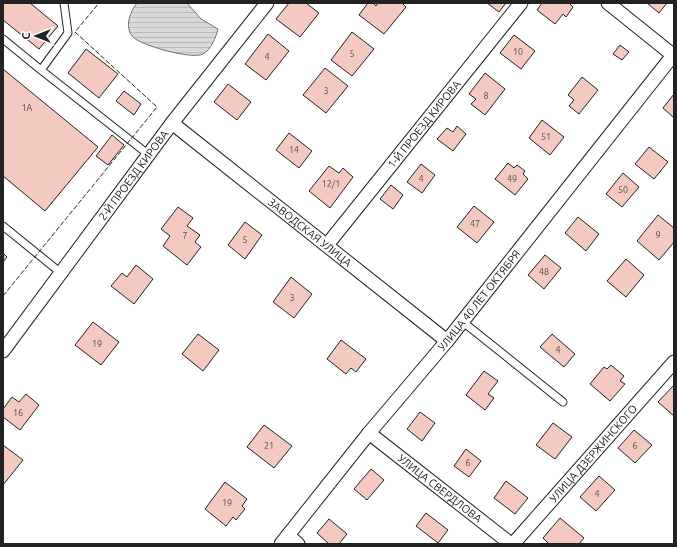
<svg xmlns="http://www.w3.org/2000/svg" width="677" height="547" font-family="Ubuntu,sans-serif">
	<defs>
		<pattern id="water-rules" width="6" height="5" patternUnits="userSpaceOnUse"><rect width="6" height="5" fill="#d9d9d9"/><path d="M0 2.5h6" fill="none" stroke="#bababa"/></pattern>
	</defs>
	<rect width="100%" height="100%" fill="#fff"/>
	<!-- water -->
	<path fill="url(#water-rules)" stroke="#6f6f6f" d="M137,3H187L201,19L218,29C216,37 211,50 203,54C192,60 140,45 133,37C124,27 130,12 137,3Z"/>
	<!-- building -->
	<path fill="#f3c9c0" stroke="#222" d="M3,3H30L58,26L39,49L3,20Z
		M289,3H306L319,13L300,37L276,19Z
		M368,3H373L376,6L378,3H402L406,7L384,34L359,15Z
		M487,3H506L499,12Z
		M542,3H569L573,7L566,17L563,14L555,24L537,10Z
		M647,3H667L659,13Z
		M352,32L374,49L352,76L331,60Z
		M268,34L289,51L266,80L245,64Z
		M514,35L535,51L521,69L500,53Z
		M620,45L629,52L622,60L613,54Z
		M86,49L118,74L99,98L68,73Z
		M325,68L348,86L326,113L303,95Z
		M3,69L98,147L45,211L3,176Z
		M485,73L505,89L485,115L471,104L476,99L469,94Z
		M582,77L598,90L579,114L569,106L574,100L568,95Z
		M228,84L251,102L237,120L214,102Z
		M124,91L141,104L134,115L116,101Z
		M674,94V118L663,108Z
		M542,120L564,137L550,155L529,138Z
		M457,126L466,134L453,151L437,139L447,128L453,132Z
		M289,133L312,151L299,168L276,150Z
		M112,135L124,145L108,165L96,156Z
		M649,147L668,162L654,179L635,164Z
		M508,163L514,168L517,165L525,171L523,174L528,179L515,195L495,179Z
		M421,164L435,175L422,193L407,182Z
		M329,166L339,173L343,168L353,177L330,208L309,191Z
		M623,173L639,187L622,207L606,194Z
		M391,185L403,195L393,209L380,199Z
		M474,206L494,222L477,243L457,227Z
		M178,207L193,218L187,226L200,235L195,242L201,247L187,265L163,246L170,236L161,229Z
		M658,215L674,228V242L659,260L637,241Z
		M578,217L599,234L586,251L565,233Z
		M245,222L262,235L245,259L228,245Z
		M3,253L7,257L3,262Z
		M545,255L561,268L544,289L528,275Z
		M626,259L644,275L626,297L607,281Z
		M136,265L153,279L134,304L111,286L122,273L127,277Z
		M291,277L312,294L294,318L273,302Z
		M93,322L119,342L101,365L75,345Z
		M198,334L219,350L203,371L182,354Z
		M552,334L575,354L564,367L540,347Z
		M341,340L366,359L356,372L351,368L346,374L327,359Z
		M611,365L624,376L620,381L625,384L610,401L590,384L604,367L607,369Z
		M484,371L498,381L488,394L494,398L485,410L466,395Z
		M674,385V416L658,402Z
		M26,394L39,405L20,430L3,417V409L12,397L19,402Z
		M420,412L435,423L422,441L407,429Z
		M553,423L572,437L555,459L536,445Z
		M264,425L292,446L274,468L247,447Z
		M634,430L652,445L635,463L618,448Z
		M3,445L23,460L3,485Z
		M466,449L481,461L469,477L454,466Z
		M371,469L384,480L367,500L354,489Z
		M599,476L615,490L596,511L580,497Z
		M506,481L528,498L515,514L494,498Z
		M225,482L247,499L242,506L245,509L236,520L233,517L226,526L205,509Z
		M426,513L448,530L438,543L416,526Z
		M560,518L584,538L579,544H549L543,538Z
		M329,519L347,534L339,544H329L317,533Z"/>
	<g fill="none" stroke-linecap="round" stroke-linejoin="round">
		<!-- service casing -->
		<g stroke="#222" stroke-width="9">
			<path id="service" d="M64,3L68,33L41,70L149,155
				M3,39L41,70
				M3,226L61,273
				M463,322L563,402"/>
		</g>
		<!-- minor casing -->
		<g stroke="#222" stroke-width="15">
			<g id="minor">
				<path d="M608,3L674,56"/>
				<path id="s1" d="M172,123L447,341"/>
				<path id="s2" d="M327,245L521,3"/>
				<path id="s3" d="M3,351L172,123L267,3"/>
				<path id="s4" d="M369,433L511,544"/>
				<path d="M288,535L298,544"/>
				<path id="s5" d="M281,544L369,433L447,341L674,54"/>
				<path id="s6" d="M513,544L674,362"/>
			</g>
		</g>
		<!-- service -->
		<use href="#service" stroke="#fff" stroke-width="7"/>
		<!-- minor -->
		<use href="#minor" stroke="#fff" stroke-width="13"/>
		<!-- fence -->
		<path stroke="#222" stroke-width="1" stroke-dasharray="5 2" stroke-linecap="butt" d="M3,296L157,107L75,32L99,3"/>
	</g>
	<g text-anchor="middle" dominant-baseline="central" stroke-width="3" stroke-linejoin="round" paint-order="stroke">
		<!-- number labels -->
		<g font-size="9" fill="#564c4a">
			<text x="518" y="52">10</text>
			<text x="352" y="54">5</text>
			<text x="267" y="57">4</text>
			<text x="326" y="91">3</text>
			<text x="486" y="96">8</text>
			<text x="27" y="108">1А</text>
			<text x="546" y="137">51</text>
			<text x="294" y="150">14</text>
			<text x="421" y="179">4</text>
			<text x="512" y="179">49</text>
			<text x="331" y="184">12/1</text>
			<text x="623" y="190">50</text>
			<text x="475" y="224">47</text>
			<text x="658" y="235">9</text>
			<text x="185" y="236">7</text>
			<text x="245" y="240">5</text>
			<text x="544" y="272">48</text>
			<text x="292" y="298">3</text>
			<text x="97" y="344">19</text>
			<text x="558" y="350">4</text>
			<text x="18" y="413">16</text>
			<text x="269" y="446">21</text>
			<text x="635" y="446">6</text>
			<text x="468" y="463">6</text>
			<text x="597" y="494">4</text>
			<text x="227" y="503">19</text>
		</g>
		<!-- street labels -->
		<g font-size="11" fill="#222" stroke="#fff">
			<text stroke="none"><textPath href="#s2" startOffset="155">1-Й ПРОЕЗД КИРОВА</textPath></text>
			<text stroke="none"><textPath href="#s3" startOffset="219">2-Й ПРОЕЗД КИРОВА</textPath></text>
			<text stroke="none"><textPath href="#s1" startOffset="176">ЗАВОДСКАЯ УЛИЦА</textPath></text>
			<text stroke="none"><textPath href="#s5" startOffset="314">УЛИЦА 40 ЛЕТ ОКТЯБРЯ</textPath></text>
			<text stroke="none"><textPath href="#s6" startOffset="121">УЛИЦА ДЗЕРЖИНСКОГО</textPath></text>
			<text stroke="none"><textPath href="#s4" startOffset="90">УЛИЦА СВЕРДЛОВА</textPath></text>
		</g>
	</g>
	<!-- border -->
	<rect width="677" height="547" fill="none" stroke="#222222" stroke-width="8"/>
	<!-- north arrow -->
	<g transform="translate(36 36) rotate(270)" stroke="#ffffff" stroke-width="3" paint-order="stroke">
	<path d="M0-3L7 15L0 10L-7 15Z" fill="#222222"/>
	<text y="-6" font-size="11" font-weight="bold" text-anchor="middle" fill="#222222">С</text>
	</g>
</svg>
